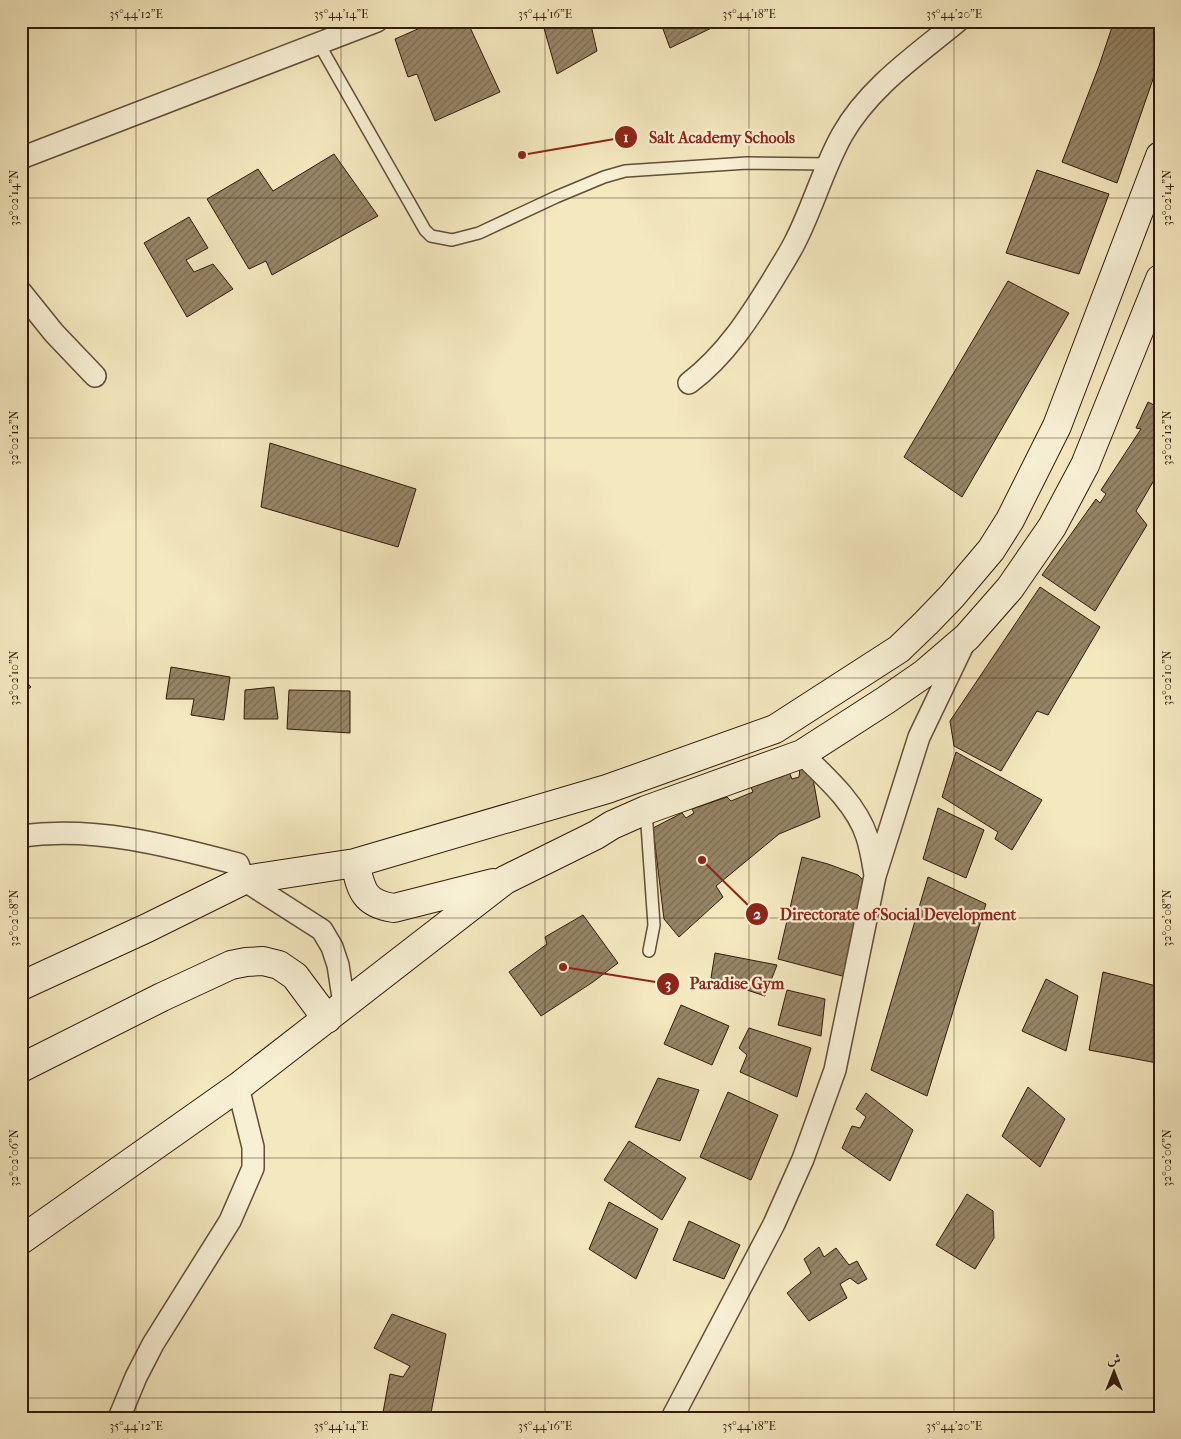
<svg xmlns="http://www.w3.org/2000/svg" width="1181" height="1439" font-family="'IM FELL French Canon',Amiri,serif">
	<defs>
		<pattern id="building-hatch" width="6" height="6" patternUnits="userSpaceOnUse" patternTransform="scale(1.25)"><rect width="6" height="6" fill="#968667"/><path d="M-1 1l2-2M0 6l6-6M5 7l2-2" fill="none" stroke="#7b6d53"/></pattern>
	</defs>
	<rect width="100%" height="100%" fill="#f4e8bf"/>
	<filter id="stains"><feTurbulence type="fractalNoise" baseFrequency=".004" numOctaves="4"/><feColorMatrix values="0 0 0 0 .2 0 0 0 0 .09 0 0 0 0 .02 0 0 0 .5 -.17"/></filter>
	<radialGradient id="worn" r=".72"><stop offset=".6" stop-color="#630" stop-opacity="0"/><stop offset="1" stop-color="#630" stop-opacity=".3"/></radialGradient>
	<!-- building -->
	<path fill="url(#building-hatch)" stroke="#311b08" d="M436,21H467L500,92L435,121L417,74L408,77L395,39Z
		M542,21H590L597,51L557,74Z
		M660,21H726L670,48Z
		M1114,21H1160V59L1117,183L1062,162L1099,66Z
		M334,154L378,216L272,275L266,261L249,269L207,199L258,169L273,191Z
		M1037,170L1109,194L1079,274L1006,253Z
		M189,217L208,248L186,260L194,272L213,264L233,289L187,317L144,243Z
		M1008,281L1069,313L962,497L904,457Z
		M1160,380V401L1154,398Z
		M1148,402L1160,408V470L1136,511L1147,525L1095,611L1042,575L1096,499L1100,503L1106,494L1101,490L1141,429L1136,428Z
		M270,443L416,489L398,547L261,507Z
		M1040,587L1100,627L1048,715L1037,711L1001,771L954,746L950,721Z
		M171,667L230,677L224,720L191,715L194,699H166Z
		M21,676L31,687L21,694Z
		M274,687L278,719H244L245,690Z
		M289,690L350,691V733L287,729Z
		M956,752L1042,800L1012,850L995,839L998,832L942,797Z
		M800,768H811L820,817L779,834L716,886L723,897L679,937L664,919L653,828L682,813L686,818L694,813L692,809L727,797L731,801L753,792L751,787L789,772L792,779L799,777Z
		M938,808L984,830L966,878L923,859Z
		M802,857L828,864L858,875L866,883L846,977L778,959Z
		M928,877L986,904L927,1096L871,1070Z
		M583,915L618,963L593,982L541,1016L509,972L547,944L545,937Z
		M715,953L777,965L765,996L711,978Z
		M1103,972L1160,987V1050L1157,1063L1089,1050Z
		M1046,979L1078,996L1066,1051L1022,1031Z
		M787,990L825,999L821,1036L778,1025Z
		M681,1005L729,1026L712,1065L664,1044Z
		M749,1028L811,1048L797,1097L740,1072L747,1055L739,1048Z
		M658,1078L699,1090L680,1141L635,1127Z
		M1028,1087L1065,1119L1040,1167L1002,1136Z
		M728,1092L778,1115L751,1180L700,1157Z
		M866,1093L913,1130L890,1181L842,1148L852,1126L860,1128L866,1117L856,1109Z
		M629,1141L686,1178L662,1220L604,1180Z
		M967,1194L993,1211L994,1238L975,1269L936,1245Z
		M609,1202L658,1229L636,1279L589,1249Z
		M689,1221L740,1245L724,1279L673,1260Z
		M819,1247L824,1257L836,1248L849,1265L857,1261L867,1279L858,1284L850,1278L840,1284L847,1298L809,1321L787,1293L811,1273L804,1259Z
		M392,1314L446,1334L430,1418H382L390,1374L403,1377L410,1366L374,1348Z"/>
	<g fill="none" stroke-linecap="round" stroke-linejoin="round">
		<!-- lane casing -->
		<g stroke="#624e36" stroke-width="14">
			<path id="lane" d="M319,44L425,230L431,236L452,240L479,233L556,197L604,177L625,171L747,163L829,164
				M646,811L654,925L649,951"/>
		</g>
		<!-- street casing -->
		<g stroke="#624e36" stroke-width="24">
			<path id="street" d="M21,158L377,21
				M21,292L54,333L95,376
				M689,383C726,355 750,317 774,278C781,266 789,254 795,242C813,207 823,169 842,135C869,87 917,55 958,21
				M802,754C826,777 857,805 867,837C871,849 873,863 875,875
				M21,836C95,826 167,845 238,864L244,880L322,930L332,947L338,965L344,1004
				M119,1418L136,1377L153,1344L230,1221L253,1168V1147L238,1087
				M672,1418L774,1224L803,1159L835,1070L875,876L919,737L965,641"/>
		</g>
		<!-- secondary casing -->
		<g stroke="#311b08" stroke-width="30">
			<path id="secondary" d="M355,863C361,890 364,904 394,908L493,883
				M21,986L147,928L244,880L355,863L607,789L775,729L899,649L926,623L952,596L991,550L1010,520L1057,426L1160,156
				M21,1068L162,997L231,965L246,962L263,961L279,965L295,976L327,1019
				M21,1240L238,1087L505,880L596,835L612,825L646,810L802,754L886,700L925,673L967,637L1010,588L1052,527L1085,465L1160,279"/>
		</g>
		<!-- lane -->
		<use href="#lane" stroke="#f8f0d5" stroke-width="11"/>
		<!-- street -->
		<use href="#street" stroke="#f8f0d5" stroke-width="21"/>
		<!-- secondary -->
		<use href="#secondary" stroke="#f8f0d5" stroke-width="28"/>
	</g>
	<!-- ticks -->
	<path fill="none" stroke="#311b08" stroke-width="1" stroke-opacity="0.45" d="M136,21V1418M341,21V1418M545,21V1418M749,21V1418M954,21V1418M1158,21V1418M21,198H1160M21,438H1160M21,678H1160M21,918H1160M21,1158H1160M21,1398H1160"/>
	<!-- callouts -->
	<path fill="none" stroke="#8f2418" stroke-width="2" d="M522 155L626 137M702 860L757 914M563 967L668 984"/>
	<g fill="#8f2418" stroke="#f8f0d5" stroke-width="2">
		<circle cx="522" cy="155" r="5"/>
		<circle cx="702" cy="860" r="5"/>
		<circle cx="563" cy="967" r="5"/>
		<circle cx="626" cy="137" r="12"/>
		<circle cx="757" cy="914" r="12"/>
		<circle cx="668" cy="984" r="12"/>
	</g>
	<g font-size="15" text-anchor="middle" font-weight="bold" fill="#fff">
		<text x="626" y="142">1</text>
		<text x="757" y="919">2</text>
		<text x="668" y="989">3</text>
	</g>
	<g font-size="16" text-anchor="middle" font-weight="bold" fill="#8f2418" stroke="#f8f0d5" stroke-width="4.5" stroke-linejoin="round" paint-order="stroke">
		<text x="722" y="143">Salt Academy Schools</text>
		<text x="898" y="920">Directorate of Social Development</text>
		<text x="737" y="989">Paradise Gym</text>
	</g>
	<!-- margin -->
	<rect width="1181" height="1439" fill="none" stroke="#f4e8bf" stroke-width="55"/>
	<!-- north arrow -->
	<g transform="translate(1114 1372)" stroke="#f8f0d5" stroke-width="4" paint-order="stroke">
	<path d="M0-4L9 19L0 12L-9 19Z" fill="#311b08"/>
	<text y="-8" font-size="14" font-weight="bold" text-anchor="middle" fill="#311b08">ش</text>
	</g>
	<rect x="28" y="28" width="1126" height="1384" fill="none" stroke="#311b08" stroke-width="2"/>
	<g font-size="12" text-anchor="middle" fill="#311b08">
		<text x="136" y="18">35°44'12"E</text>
		<text x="341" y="18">35°44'14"E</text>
		<text x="545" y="18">35°44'16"E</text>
		<text x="749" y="18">35°44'18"E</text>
		<text x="954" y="18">35°44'20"E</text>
		<text transform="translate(14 198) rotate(-90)" y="4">32°02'14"N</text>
		<text transform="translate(1167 198) rotate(-90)" y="4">32°02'14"N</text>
		<text transform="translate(14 438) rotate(-90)" y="4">32°02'12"N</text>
		<text transform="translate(1167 438) rotate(-90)" y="4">32°02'12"N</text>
		<text transform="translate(14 678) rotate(-90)" y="4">32°02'10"N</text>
		<text transform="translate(1167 678) rotate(-90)" y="4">32°02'10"N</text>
		<text transform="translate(14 918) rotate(-90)" y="4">32°02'08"N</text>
		<text transform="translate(1167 918) rotate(-90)" y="4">32°02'08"N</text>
		<text transform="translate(14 1158) rotate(-90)" y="4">32°02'06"N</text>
		<text transform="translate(1167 1158) rotate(-90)" y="4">32°02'06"N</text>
		<text x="136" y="1430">35°44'12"E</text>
		<text x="341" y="1430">35°44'14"E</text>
		<text x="545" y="1430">35°44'16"E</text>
		<text x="749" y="1430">35°44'18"E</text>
		<text x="954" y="1430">35°44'20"E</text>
	</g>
	<rect width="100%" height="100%" filter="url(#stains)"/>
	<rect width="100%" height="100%" fill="url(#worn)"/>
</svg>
